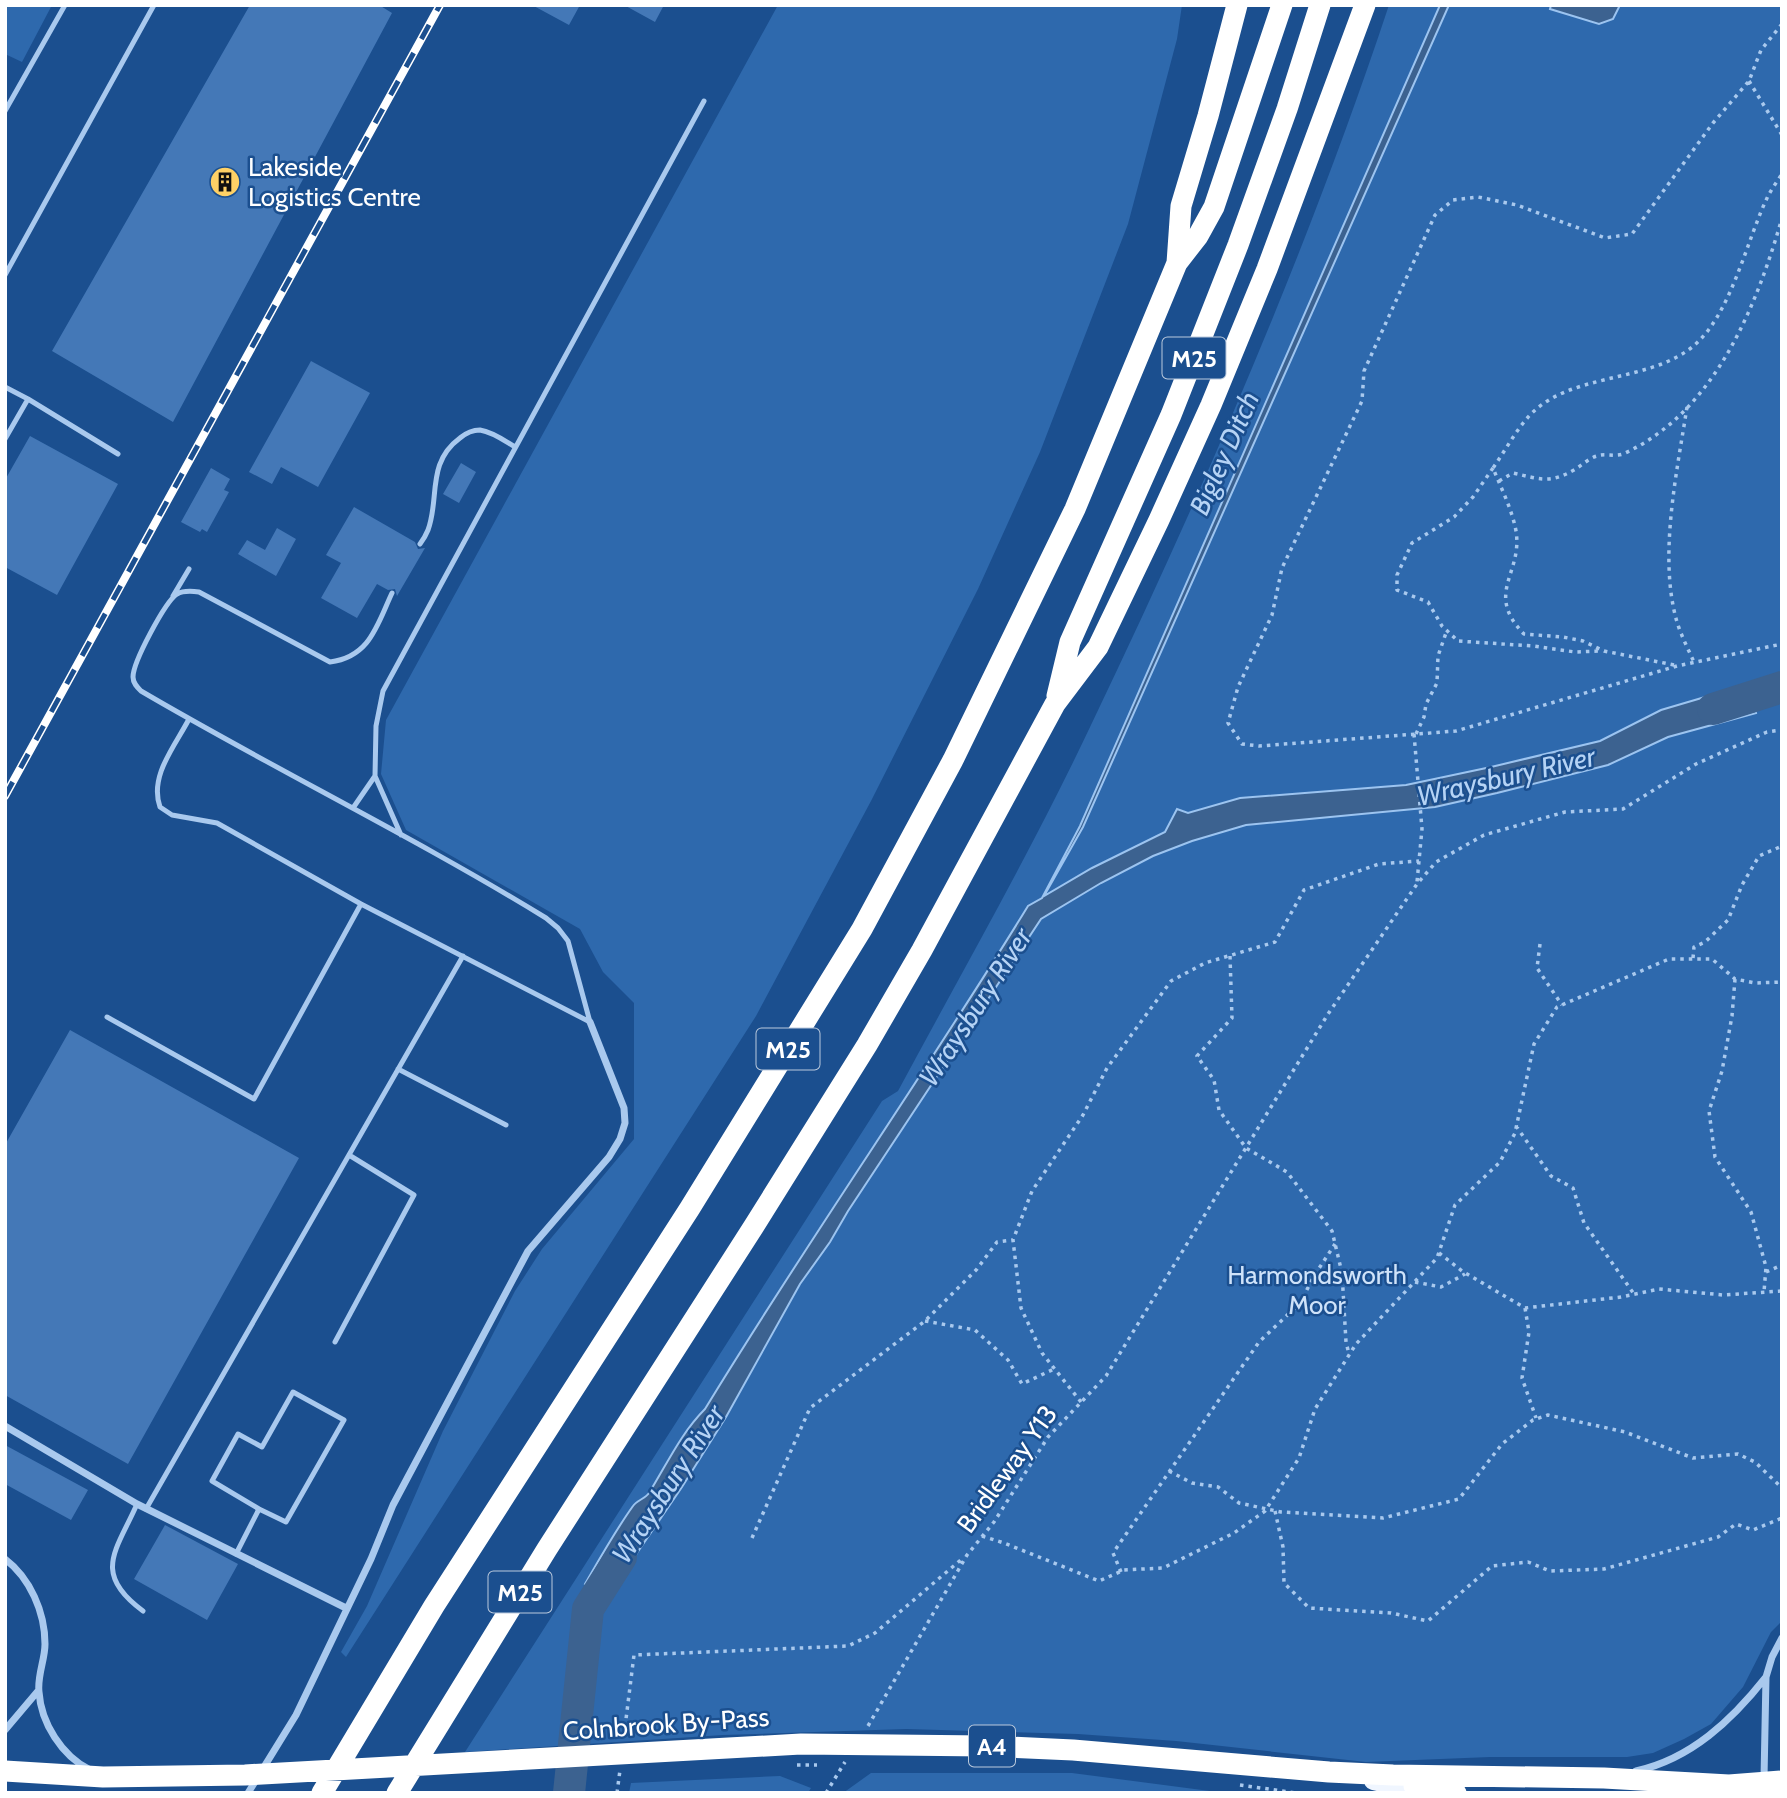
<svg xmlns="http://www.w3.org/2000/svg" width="1787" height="1798" font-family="Cabin,sans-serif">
	<rect width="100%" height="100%" fill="#1b4f8f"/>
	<!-- green -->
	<path fill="#2e69ad" d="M5,5H52L22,62L5,54Z
		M778,5H1182L1177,39L1128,224L1040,452L978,589L871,801L756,1016L346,1657L341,1652L367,1606L443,1431L515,1291L542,1249L634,1139V1003L603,972L580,929L406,830L381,774L386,720Z
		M1389,5H1782V1621L1771,1632L1743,1687L1711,1724L1684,1739L1653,1753L1627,1757H1490L1366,1762L1176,1741L1078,1734L906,1729L723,1735L465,1752L882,1101L898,1091C963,970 1032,850 1091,725C1203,491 1307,252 1389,5Z
		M871,1773H1072L1225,1793H843Z
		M780,1776L811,1788L808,1793H629L631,1783Z"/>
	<!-- water -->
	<path fill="#3c6290" stroke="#9cc4f0" stroke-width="2" d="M1440,5H1449L1083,827L1044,896L1092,868L1165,832L1177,809L1188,813L1240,798L1406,785L1491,767L1600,741L1661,710L1749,684L1756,713L1668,737L1608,765L1497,793L1435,807L1246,825L1192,841L1153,856L1101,883L1041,919L848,1211L830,1242L800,1284L726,1417L682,1487L607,1597L585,1584C600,1558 615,1531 633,1506C637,1500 645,1499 649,1493C667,1464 681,1433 705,1409C809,1238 924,1076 1028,906L1042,898L1080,826Z
		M1551,5H1620L1613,19L1599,24L1550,9Z"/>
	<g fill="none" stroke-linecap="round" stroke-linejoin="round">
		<!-- river -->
		<path stroke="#3c6290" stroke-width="32" d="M1713,709L1782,687
			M569,1793L588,1609L621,1557"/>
	</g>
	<!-- building -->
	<path fill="#4478b7" d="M250,5H379L392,13L173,422L52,351Z
		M532,5H580L569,25Z
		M624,5H664L655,22Z
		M311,361L370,393L318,487L281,467L272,484L249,472Z
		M30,436L118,484L57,595L5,567V480Z
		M461,463L476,472L459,503L443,494Z
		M211,468L230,479L224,490L229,492L207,532L202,529L200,532L181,522Z
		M354,507L415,542L418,549L425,548L397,596L395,589L388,590L377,584L357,618L321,598L341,563L326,555Z
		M277,528L296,539L276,576L238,554L247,540L265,550Z
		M70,1030L299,1158L128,1464L5,1395V1145Z
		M5,1445L88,1490L71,1520L5,1484Z
		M165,1525L238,1564L207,1620L134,1579Z"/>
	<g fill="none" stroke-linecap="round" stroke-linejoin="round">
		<!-- path -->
		<path stroke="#a9c9ee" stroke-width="3.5" stroke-dasharray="3.5 5" stroke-linecap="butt" d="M1782,24L1761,50L1749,81L1713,123L1632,234L1605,238L1517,205L1478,197L1453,200L1435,215L1364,371L1362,401L1282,568L1272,615L1238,687L1228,723L1242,744L1259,746L1456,731L1677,666L1782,644
			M1749,81L1782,135
			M1687,407C1677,472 1658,557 1677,622C1681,635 1688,649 1694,662
			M1493,468L1473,497L1454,517L1412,543L1397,575V590L1428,602L1442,626L1458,641L1533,646L1575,652L1601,651
			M1499,481L1513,473C1540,479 1549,484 1574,470C1581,466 1589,458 1597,456C1605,453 1614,457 1623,454C1714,413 1756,308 1782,218
			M1674,665L1604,651L1583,641L1563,637L1524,634C1484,593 1523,574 1516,531C1512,509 1501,488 1493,468C1505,451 1516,430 1530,415C1570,373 1645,383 1691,348C1731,317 1746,241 1768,196C1772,189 1777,181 1782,174
			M1414,734L1422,829L1417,882
			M1416,734L1424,717L1426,704L1437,683L1438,656L1447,630
			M1540,944L1537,968L1562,1005
			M1230,956L1232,1018L1197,1056L1214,1080L1219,1110L1246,1148L1287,1172L1332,1231L1342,1273L1346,1342L1349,1354
			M1693,958L1694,947L1705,942L1728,920L1742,885L1759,856L1782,846
			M1735,979L1732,1016L1722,1071L1709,1111L1715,1157L1751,1212L1766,1267L1764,1292
			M1516,1126L1551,1176L1573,1188L1584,1223L1634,1294
			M1439,1253L1462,1271L1525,1308L1621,1297L1659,1289L1723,1295L1782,1291
			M1766,1272L1782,1265
			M1415,1282L1441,1287L1465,1274
			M1525,1308L1529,1332L1522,1378L1536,1418
			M925,1321L975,1330L1008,1360L1022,1384L1054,1369
			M1081,1402L1042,1353L1021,1308L1013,1240L1032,1191L1083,1115L1107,1068L1171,981L1205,963L1275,942L1304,890L1379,864L1419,861
			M1169,1471L1192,1483L1218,1487L1239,1503L1281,1512L1383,1518L1459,1499L1502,1444L1533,1420L1548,1415L1625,1432L1693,1458L1738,1454L1755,1462L1782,1488
			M1275,1511L1283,1547L1284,1583L1309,1608L1391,1613L1428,1621L1492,1566L1528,1562L1550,1571L1604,1569L1718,1537L1736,1524L1753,1530L1782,1518
			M982,1536L1004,1543L1099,1581L1124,1570L1163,1568L1234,1533L1265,1511L1299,1458L1315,1409L1356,1344L1437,1258L1455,1205L1500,1162L1515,1133L1534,1044L1557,1007L1669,959H1712L1735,979L1755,983L1782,982
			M752,1538L810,1408L925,1321L977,1269L997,1242L1013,1240
			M1121,1572L1113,1553L1259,1342L1300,1303L1314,1276L1335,1244
			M868,1726L967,1555L994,1522L1048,1437L1106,1376L1328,1014L1417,884L1436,862L1484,835L1565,812L1623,809L1696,764L1767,732L1782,730
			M624,1735L634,1655L848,1646L875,1633L963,1558
			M797,1765H817
			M1240,1785L1296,1793
			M617,1793L620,1770
			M826,1793L845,1762"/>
		<!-- lane -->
		<path stroke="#a9c9ee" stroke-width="5" d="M5,111L65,5
			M5,275L154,5
			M5,387L28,399
			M5,439L28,399L118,454
			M420,544C423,540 426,535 428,530C440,498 426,463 460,438C466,433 472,430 480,430C493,432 505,441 515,447
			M392,593C377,625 370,657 330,662L199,592C192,591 184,590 177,594C165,602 133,662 133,677C133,683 137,687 141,691C274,769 414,837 546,918L558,928L568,941L590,1022
			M173,596L189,569
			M189,719C175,746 149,776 160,807L172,815L217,823L361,904
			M353,808L375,776
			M401,835L375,776L376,726L383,691L704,101
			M107,1017L254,1099L361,904L590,1022
			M398,1069L506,1125
			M335,1342L414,1195L349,1155
			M137,1504C117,1550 91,1573 143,1611
			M146,1509L463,956
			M236,1554L259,1509L286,1522L344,1420L293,1392L262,1447L238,1434L212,1481L259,1509"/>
		<!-- street -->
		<path stroke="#a9c9ee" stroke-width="7" d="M5,1426L137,1504L346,1608
			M5,1559C30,1578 45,1612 45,1644C45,1660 37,1676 39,1692C41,1723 62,1756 90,1770
			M5,1730L38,1691
			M1636,1771C1691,1759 1732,1720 1766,1677
			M1764,1778L1766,1677L1772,1657L1782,1638
			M248,1793L296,1715L371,1559L393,1505L528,1251L609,1157L620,1139L625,1123L624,1108L590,1022"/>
		<!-- primary -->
		<path stroke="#f0f6ff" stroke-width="18" d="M1373,1781L1427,1793"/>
		<!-- highway -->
		<path stroke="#fff" stroke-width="21" d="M1177,263L1181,206L1208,116L1237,5
			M1057,696L1070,642L1171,415L1238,245L1287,109L1320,5
			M5,1771L103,1777L245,1775L801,1744L986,1746L1073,1750L1329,1772L1393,1775L1604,1778L1729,1785L1782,1781
			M1414,1786L1456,1793
			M322,1793L434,1606L690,1208L862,929L953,760L1075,509L1177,263L1198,236L1214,207L1282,5
			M397,1793L547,1549L754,1226L867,1045L922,950L1055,704L1098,647L1159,520L1211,405L1267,269L1365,5"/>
		<!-- rail casing -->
		<g stroke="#fff" stroke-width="8">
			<path id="rail" d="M5,796L440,5"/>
		</g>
		<!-- rail -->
		<use href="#rail" stroke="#1b4f8f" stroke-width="5" stroke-dasharray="16" stroke-linecap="butt"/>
	</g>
	<!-- icons -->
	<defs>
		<g id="building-disc" transform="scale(1.575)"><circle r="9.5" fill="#ffd166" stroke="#1b4f8f"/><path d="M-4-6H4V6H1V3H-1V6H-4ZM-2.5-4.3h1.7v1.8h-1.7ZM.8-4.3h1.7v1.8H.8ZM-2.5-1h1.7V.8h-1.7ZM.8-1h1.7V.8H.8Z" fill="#111"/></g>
	</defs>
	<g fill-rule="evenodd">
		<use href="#building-disc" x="225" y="182"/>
	</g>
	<g text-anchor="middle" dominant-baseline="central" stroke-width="5" stroke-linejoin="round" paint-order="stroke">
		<!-- shield labels -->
		<g fill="#1b4f8f" stroke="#bbcadd" stroke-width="2">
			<rect x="1162.5" y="337.5" width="63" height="41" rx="5"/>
			<rect x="756.5" y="1028.5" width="63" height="41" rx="5"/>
			<rect x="488.5" y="1571.5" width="63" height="41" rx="5"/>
			<rect x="969" y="1725.5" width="46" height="41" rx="5"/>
		</g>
		<g font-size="24" font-weight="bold" fill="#fff">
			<text x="1194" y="358">M25</text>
			<text x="788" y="1049">M25</text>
			<text x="520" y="1592">M25</text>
			<text x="992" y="1746">A4</text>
		</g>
		<!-- poi labels -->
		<g font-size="26" fill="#fff" stroke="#1b4f8f" text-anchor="start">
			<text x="248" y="167">Lakeside<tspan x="248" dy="30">Logistics Centre</tspan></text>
		</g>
		<!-- park labels -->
		<g font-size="26" fill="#cfe3fa" stroke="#1b4f8f">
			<text x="1317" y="1275">Harmondsworth<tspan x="1317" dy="30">Moor</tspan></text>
		</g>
		<!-- street labels -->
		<g font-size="26" fill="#fff" stroke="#1b4f8f">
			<text transform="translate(1007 1469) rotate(-54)">Bridleway Y13</text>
			<text transform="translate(666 1724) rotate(-4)">Colnbrook By-Pass</text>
		</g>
		<!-- water labels -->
		<g font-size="28" font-style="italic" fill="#b5d3f5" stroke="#1b4f8f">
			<text transform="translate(1224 453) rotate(-66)">Bigley Ditch</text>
			<text transform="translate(1506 776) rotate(-13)">Wraysbury River</text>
			<text transform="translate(975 1007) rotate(-57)">Wraysbury River</text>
			<text transform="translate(668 1484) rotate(-57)">Wraysbury River</text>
		</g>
	</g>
	<!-- border -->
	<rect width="1787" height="1798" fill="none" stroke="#ffffff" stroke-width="14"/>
</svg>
